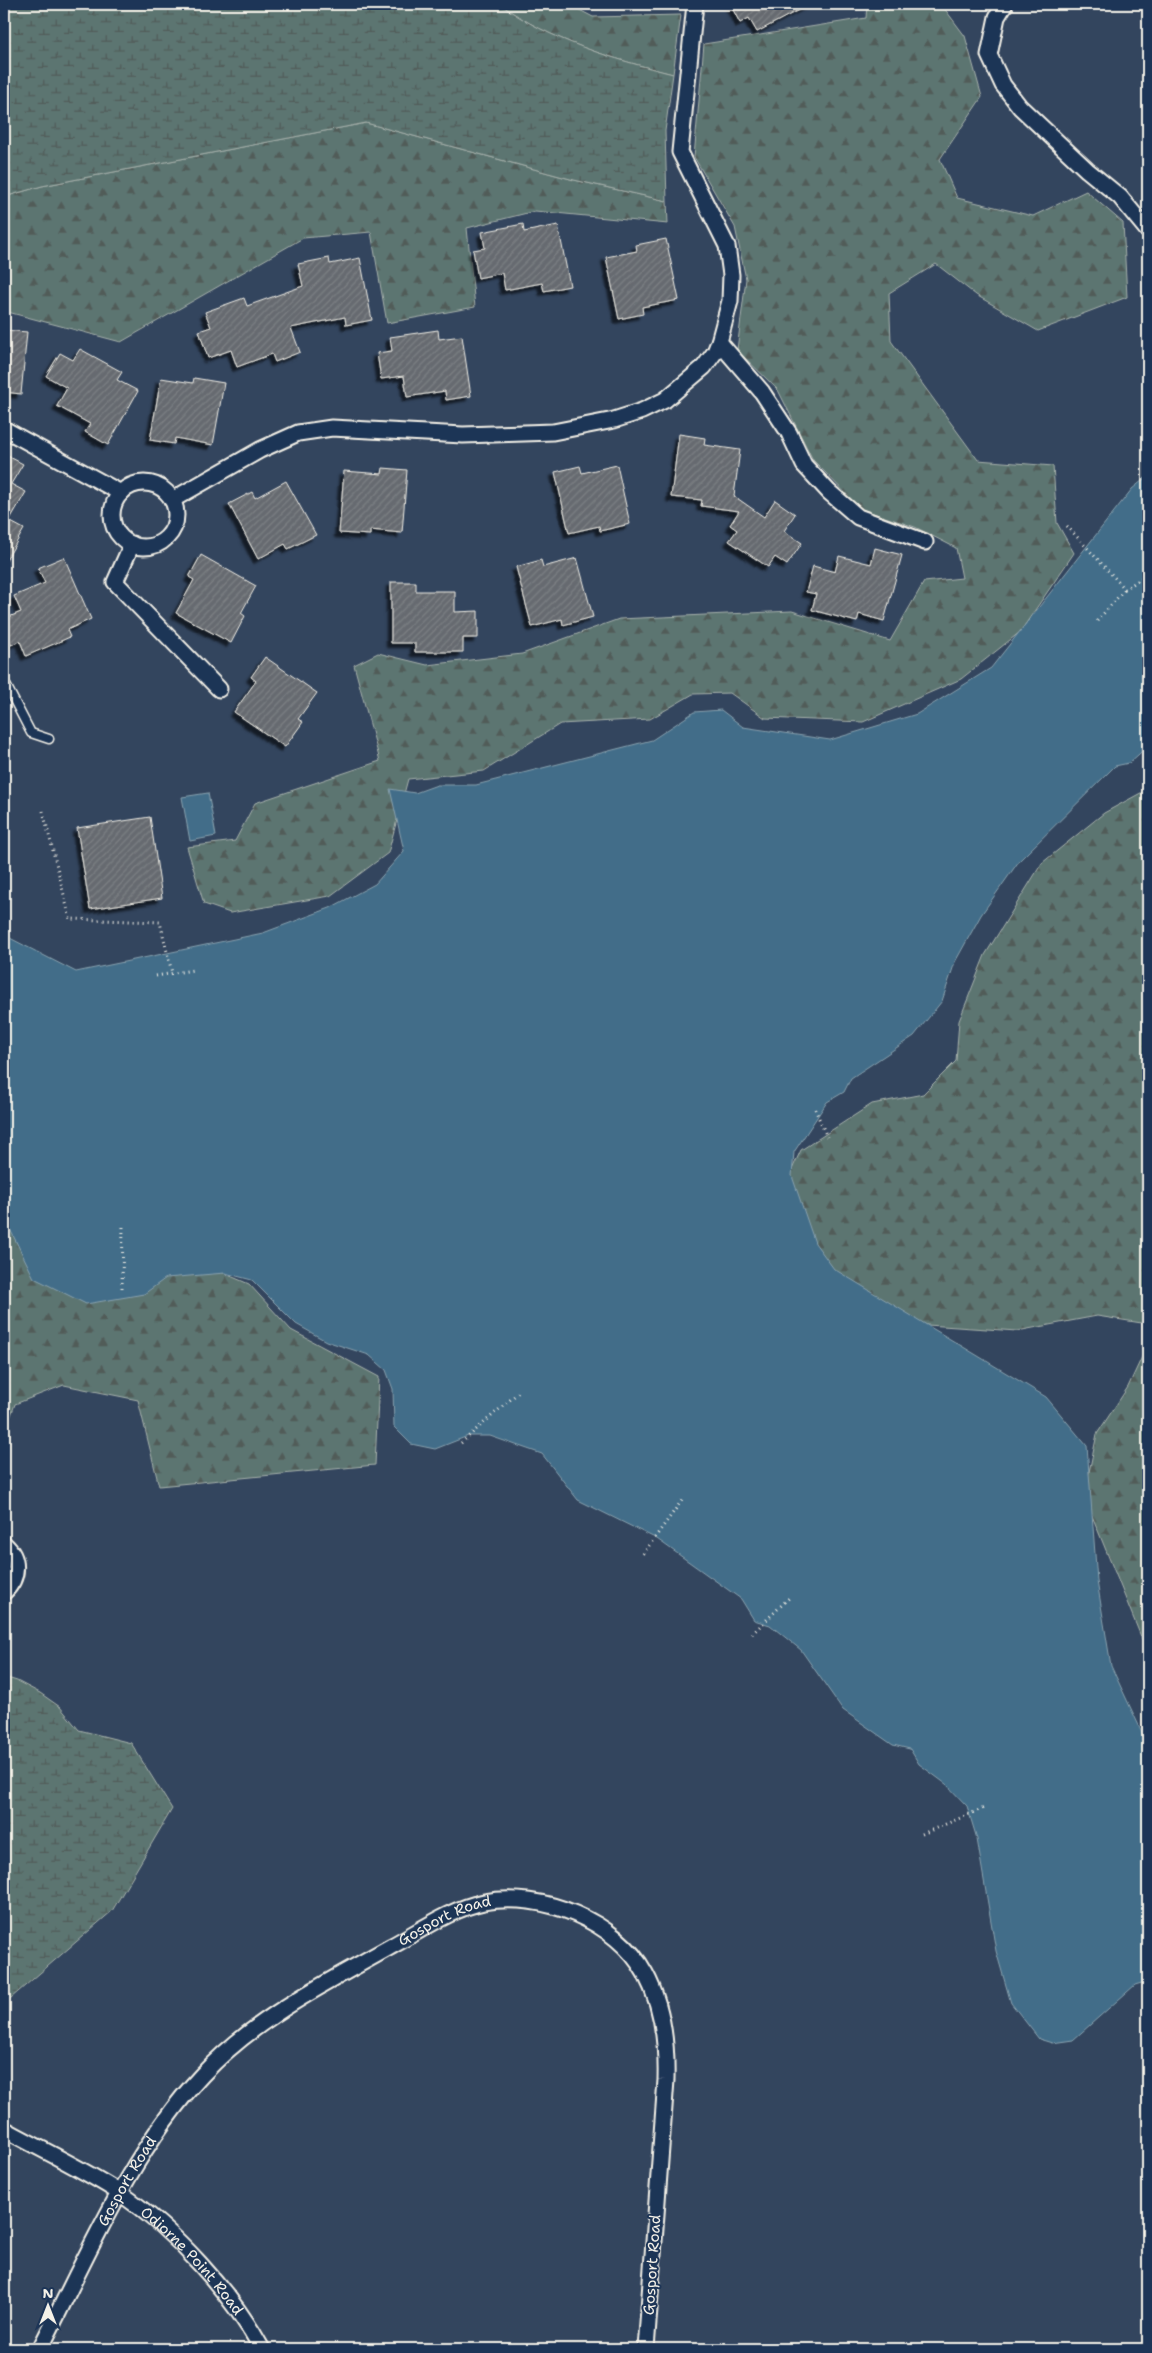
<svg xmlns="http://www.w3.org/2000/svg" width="1152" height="2353" font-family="'Shantell Sans',sans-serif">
	<defs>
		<pattern id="forest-firs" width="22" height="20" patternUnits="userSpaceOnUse" patternTransform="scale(1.25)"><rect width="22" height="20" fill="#5b7471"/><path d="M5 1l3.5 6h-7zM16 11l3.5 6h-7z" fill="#515c59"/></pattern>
		<pattern id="wetland-marsh" width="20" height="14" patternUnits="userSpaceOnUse" patternTransform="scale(1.25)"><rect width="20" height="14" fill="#5b7471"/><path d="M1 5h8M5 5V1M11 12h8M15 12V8" fill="none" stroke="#515c59"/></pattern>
		<pattern id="building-hatch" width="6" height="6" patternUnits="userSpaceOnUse" patternTransform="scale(1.25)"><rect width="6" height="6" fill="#666a70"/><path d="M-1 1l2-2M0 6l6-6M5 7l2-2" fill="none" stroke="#7c8084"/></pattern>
		<filter id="shadow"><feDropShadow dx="-4.5" dy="4.5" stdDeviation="1" flood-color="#0009"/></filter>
	</defs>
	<rect width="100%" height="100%" fill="#33455e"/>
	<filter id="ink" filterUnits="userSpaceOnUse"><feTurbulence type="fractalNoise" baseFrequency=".02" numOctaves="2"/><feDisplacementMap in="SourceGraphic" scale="10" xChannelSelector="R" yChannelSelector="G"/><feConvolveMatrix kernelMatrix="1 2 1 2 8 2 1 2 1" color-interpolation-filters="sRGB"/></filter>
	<g filter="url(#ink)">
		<!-- forest -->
		<path fill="url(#forest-firs)" stroke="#a8b2ac" d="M500,4H568L593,17L681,15L673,74C613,59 550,41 500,4Z
			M867,4H941L965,36L982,97L940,159L957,198L1033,216L1086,191L1123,223L1127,297L1038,331L976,295L936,264L889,293L891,341L978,460L1053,466L1057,523L1074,553L1020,632L961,679L863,722L765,718L730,693L693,694L650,719L560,724L484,771L408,779L388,853L330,896L230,913L204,904L187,847L235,841L255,803L380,761L354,665L378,653L427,665L522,654L619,619L792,611L890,641L924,582L962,578L956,548L915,527L861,509L813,460L778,390L737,350L746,279L735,227L694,157L704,44L866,18Z
			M366,123L574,180L667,201L668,224L535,211L467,228L475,307L387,323L371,232L303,238L121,342L4,311V197L42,186Z
			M1148,789V1324L1097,1316L1017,1331L927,1325L838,1289L783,1189L801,1150L872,1104L923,1094L956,1061L959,1021L985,955L1042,863L1104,813Z
			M4,1227L37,1236L214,1269L249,1284L291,1330L379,1377L375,1465L159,1486L138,1400L64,1385L15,1404L4,1435Z
			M1148,1344V1647L1144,1644L1084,1496L1097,1434L1128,1387Z"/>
		<!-- wetland -->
		<path fill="url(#wetland-marsh)" stroke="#a8b2ac" d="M4,4H500C550,41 613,59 673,74L665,131L667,201L574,180L366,123L42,186L4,197Z
			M4,1677L17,1681L40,1693L60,1707L79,1730L131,1743L172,1809L112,1911L4,2004Z"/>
		<!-- water -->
		<path fill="#426d89" stroke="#89a2af" d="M1148,476V746L1129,763L1115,766L1019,861L981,915L955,962L942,1001L914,1036L851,1078L844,1092L827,1102L794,1152L792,1176L815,1243L834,1269L1046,1397L1087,1446L1097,1581L1111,1666L1148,1745V1981L1135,1985L1073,2040L1052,2043L1039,2039L1011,2003L996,1951L977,1839L967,1806L946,1784L919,1764L910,1749L893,1745L843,1710L801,1650L770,1625L754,1620L741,1599L657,1539L578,1500L542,1454L490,1436H468L435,1449L411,1444L394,1427L393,1389L386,1370L369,1355L326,1341L296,1324L252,1280L225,1273L166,1278L144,1294L86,1304L34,1278L4,1217V935L76,972L263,933L330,908L375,884L404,851L390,789L415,793L437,785H476L652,740L694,712L721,710L743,727L830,740L917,714L991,668L1132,489Z
			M208,793L216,836L190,841L182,797Z"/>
		<!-- building -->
		<path fill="url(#building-hatch)" stroke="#f4f1e8" filter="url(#shadow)" d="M730,4H810L757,32L749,18L740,23Z
			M523,224L524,232L558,225L570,286L544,291L542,283L505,290L502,273L478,278L473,250L485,248L482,232Z
			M666,239L679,300L642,307L643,314L619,319L606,257L637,251L636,245Z
			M329,258L330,264L360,258L372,320L346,325L345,317L291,328L300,352L275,362L272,354L237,367L231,350L208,358L199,331L211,327L205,312L244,298L247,306L303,286L298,264Z
			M4,330L27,332L21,394L4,392Z
			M438,330L439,339L462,336L471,396L446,400L445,391L407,397L404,376L381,379L377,353L392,351L390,337Z
			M80,349L122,372L117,380L138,391L108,445L85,432L90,424L57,406L67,388L46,376L60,353L73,360Z
			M161,378L193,383L194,378L224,383L213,445L175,438L174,444L150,440Z
			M679,434L705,438L704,445L740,450L734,496L764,517L775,500L795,514L784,531L802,543L787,565L775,557L768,567L729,541L737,530L730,525L739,511L701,506L702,500L671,497Z
			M4,454L23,464L11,484L26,492L9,521L24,529L4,564Z
			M617,465L630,524L600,531L599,526L569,533L555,472L580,466L582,473Z
			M383,468L407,470L402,533L370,530V535L339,533L344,471L382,474Z
			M286,481L316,535L288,549L285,544L258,559L229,504L252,492L255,498Z
			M875,548L902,555L884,621L859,614L857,622L812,610L816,594L806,592L813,566L835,572L839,556L871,564Z
			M201,555L256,586L241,613L245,616L231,643L176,613L194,580L189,577Z
			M64,557L91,619L67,630L70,637L26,656L20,641L11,645L4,629V619L21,612L14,596L45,583L38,568Z
			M577,558L593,617L563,625L562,619L532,627L516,567L541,560L543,567Z
			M391,582H416V591H455V612L478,611V638H463V652H415V643H391Z
			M265,657L317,693L298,719L303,722L285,747L234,712L256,681L251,677Z
			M150,817L162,898L90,909L77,828Z"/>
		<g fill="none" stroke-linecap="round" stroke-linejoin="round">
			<!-- lane casing -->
			<g stroke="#f4f1e8" stroke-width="11">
				<path id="lane" d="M4,681L31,733L49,739"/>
			</g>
			<!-- street casing -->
			<g stroke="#f4f1e8" stroke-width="19">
				<g id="street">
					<path d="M1005,4L997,17L989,55L1003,85L1020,107L1087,170L1120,197L1148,231"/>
					<path d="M719,342L762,392L789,433L804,465L829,492L858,517L925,542"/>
					<path d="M4,429L121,493"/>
					<circle cx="144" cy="515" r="32"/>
					<path d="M172,500L260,450L298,433L332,428L463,435L553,432L614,420L642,411L665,400L704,367L715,352L719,342L730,301L731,275L727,246L680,152L695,4"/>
					<path d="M132,544L115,582L219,689"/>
					<path d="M4,1544C20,1558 19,1578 4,1592"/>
					<path id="s1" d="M4,2129C42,2150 83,2169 120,2193C174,2230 231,2292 262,2349"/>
					<path id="s2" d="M40,2349C87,2257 131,2151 202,2075C255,2018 323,1985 390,1947C420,1931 450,1909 484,1902C541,1891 617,1921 645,1973C663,2006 667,2044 666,2080L646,2349"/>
				</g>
			</g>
			<!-- path -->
			<path stroke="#f4f1e8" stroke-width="3" stroke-dasharray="1 4" stroke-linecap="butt" d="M1067,526L1125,589L1148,574
				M1097,621L1125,589
				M43,811L70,919L160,922L172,973
				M156,976L193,970
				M815,1109L827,1137
				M122,1288L123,1225
				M461,1443L520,1391
				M643,1554L683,1499
				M752,1634L790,1597
				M922,1834L984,1808"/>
			<!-- lane -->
			<use href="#lane" stroke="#1d3557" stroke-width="8"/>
			<!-- street -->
			<use href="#street" stroke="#1d3557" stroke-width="15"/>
		</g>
	</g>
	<g text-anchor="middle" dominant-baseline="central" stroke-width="4" stroke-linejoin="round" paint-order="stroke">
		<!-- street labels -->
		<g font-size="15" fill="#f4f1e8" stroke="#1d3557">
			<text stroke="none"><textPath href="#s2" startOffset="609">Gosport Road</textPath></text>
			<text stroke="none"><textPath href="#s2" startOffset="189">Gosport Road</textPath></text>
			<text stroke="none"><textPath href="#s1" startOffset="232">Odiorne Point Road</textPath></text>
			<text transform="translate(652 2265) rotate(-86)">Gosport Road</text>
		</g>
	</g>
	<!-- margin -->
	<rect width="1152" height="2353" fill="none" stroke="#1d3557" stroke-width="20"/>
	<rect x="10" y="10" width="1132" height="2333" fill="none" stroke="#f4f1e8" stroke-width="2" filter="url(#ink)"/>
	<!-- north arrow -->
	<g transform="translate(48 2306)" stroke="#1d3557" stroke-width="4" paint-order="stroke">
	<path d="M0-4L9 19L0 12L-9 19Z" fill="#f4f1e8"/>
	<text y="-8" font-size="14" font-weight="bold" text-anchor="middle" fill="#f4f1e8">N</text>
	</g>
</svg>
